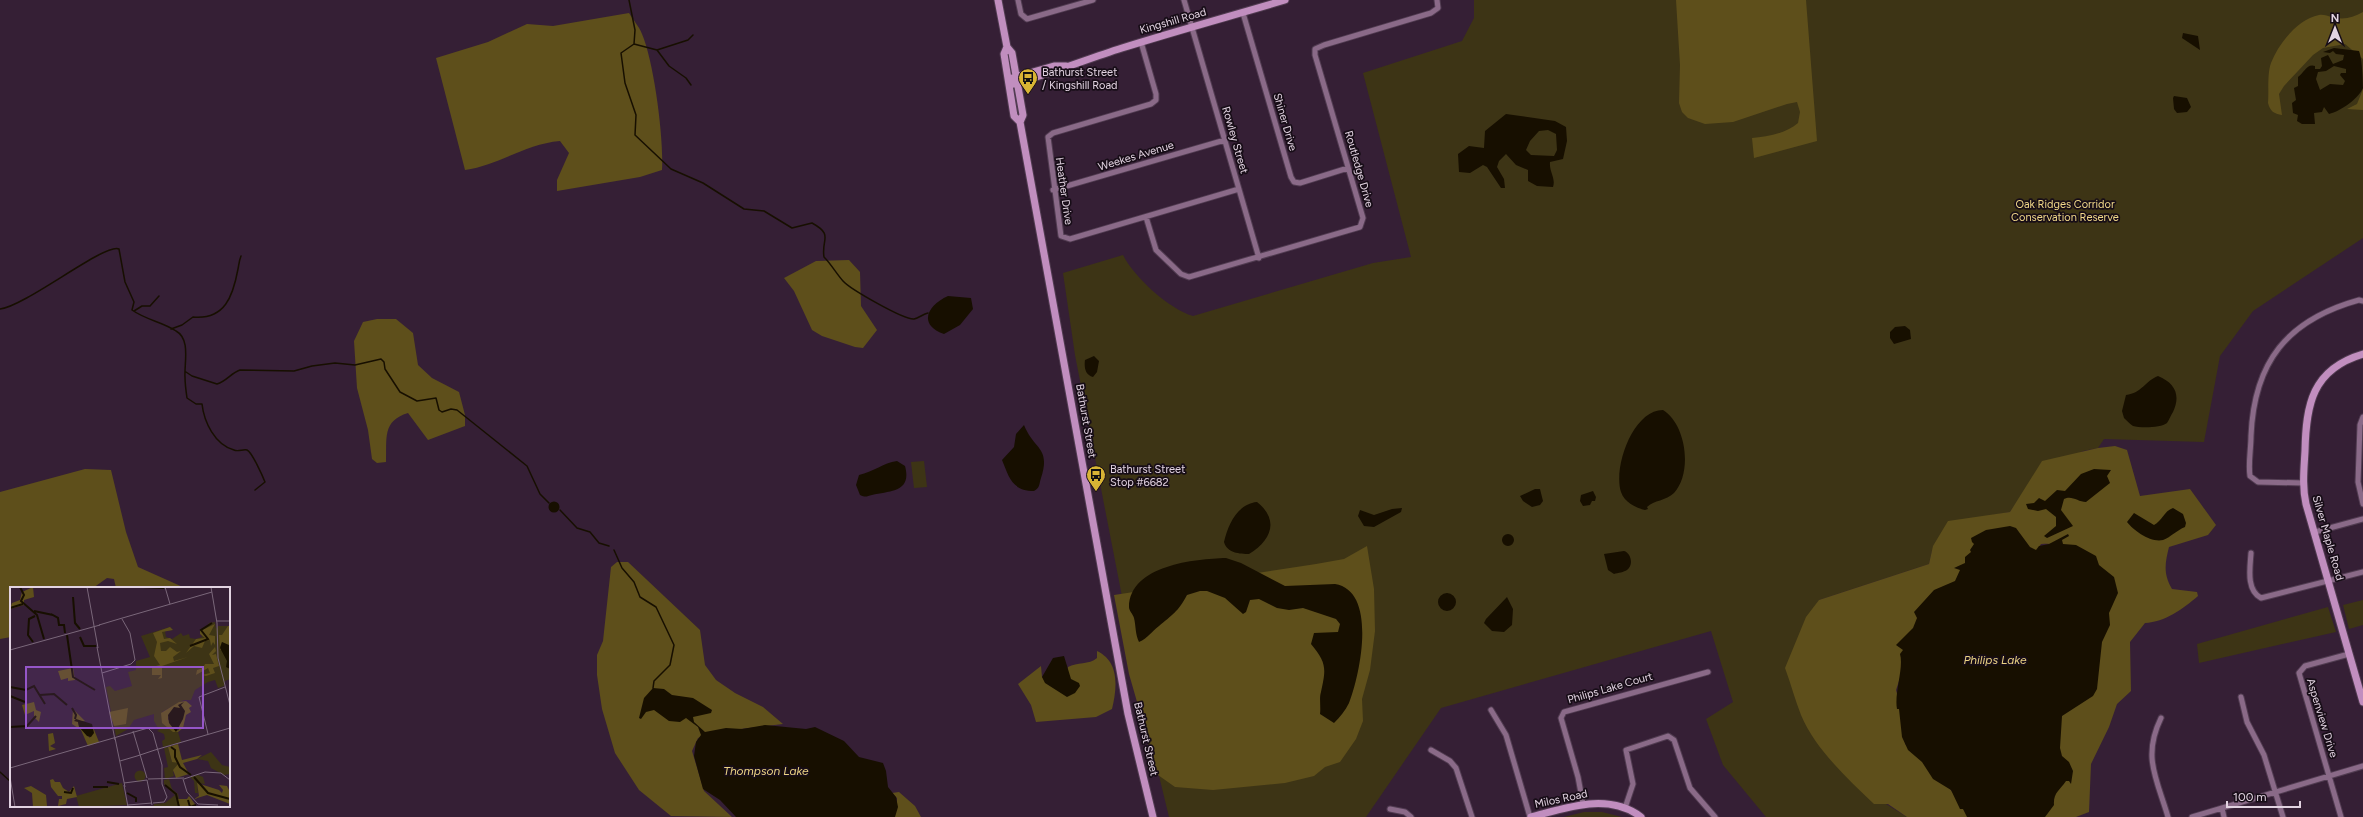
<svg xmlns="http://www.w3.org/2000/svg" width="2363" height="817" font-family="Figtree,sans-serif">
	<rect width="100%" height="100%" fill="#351f35"/>
	<!-- green -->
	<path fill="#3d3415" d="M1474,0H2363V238L2253,311L2220,356L2204,442L2104,439L2098,448L2083,451L2030,483L2010,512L1971,519L1932,551L1929,564L1819,600L1886,804L1907,817H1766L1723,765L1706,719L1733,702L1711,631L1441,708L1366,817H1169L1154,755C1141,738 1143,714 1141,694L1075,355L1063,273L1123,255C1134,277 1169,309 1193,316L1373,263L1411,257L1363,73L1462,41L1474,18Z
		M924,461L927,487L914,488L911,462Z
		M2363,600V625L2349,629L2343,605Z
		M2328,607L2336,632L2199,663L2197,644Z
		M1584,812H1602L1622,817H1564Z"/>
	<!-- forest -->
	<path fill="#5e4f1b" d="M1676,0H1806L1817,141L1754,158L1752,138C1767,137 1787,133 1798,123L1800,112L1797,102L1787,104L1733,122L1705,124L1688,118L1682,112L1679,103L1680,65Z
		M2363,12V59L2345,44L2323,48L2313,55L2284,86L2279,94L2282,115C2274,114 2270,111 2268,103C2269,91 2267,74 2271,63C2279,43 2298,19 2319,15C2323,14 2328,16 2331,17C2344,20 2352,18 2363,12Z
		M629,13C633,20 639,26 642,34C654,62 664,139 662,170L640,177L557,191V180L569,153L560,141C525,144 499,165 465,170L436,58L488,42L527,24L553,26Z
		M2363,89V110L2347,109L2357,104Z
		M849,260L860,272L861,306L877,330L863,348L855,347L822,336L812,330L794,291L784,278L816,261Z
		M377,319H396L413,333L418,365L432,378L459,392L465,415V426L428,440L408,413C382,421 387,438 386,462L377,463L372,459L368,430L357,388L354,341L363,322Z
		M2115,446L2127,450L2140,496L2190,489L2216,525L2208,535L2169,547C2165,563 2163,574 2172,589L2197,592L2198,596C2183,609 2165,622 2145,623L2130,642L2131,691L2117,704L2109,727L2091,764L2089,812L2076,817H2044L2083,552C2068,546 2058,543 2041,544L2036,552L1962,574L1908,654L1896,690L1904,720L1905,744C1930,762 1953,789 1968,817H1907L1888,804H1874C1847,778 1816,750 1801,715C1795,700 1791,684 1785,668L1806,617L1819,600L1929,564L1933,546L1948,521L2010,512L2042,461L2098,448Z
		M85,469L111,470L126,532L138,567L185,588H116L114,579L107,578L93,588H11V637L0,639V492Z
		M1367,546L1374,589L1375,631L1370,670L1362,699L1363,721L1356,739L1340,762L1325,767L1314,776L1285,783L1213,790L1175,787L1158,775L1129,674L1114,595L1316,564L1344,559Z
		M617,562H628L700,630L705,665L716,680L735,693L763,707L783,724L714,732L698,738L692,751L704,791L732,817L671,816L639,790L615,753L602,709L597,675V655L603,641L611,567Z
		M1097,651C1120,662 1117,688 1112,709L1096,717L1036,722L1031,705L1018,684L1041,666L1042,677L1045,679L1067,671L1068,667C1077,662 1089,665 1097,658Z
		M899,792L915,806L921,817H893L897,807V798L892,793Z"/>
	<!-- water -->
	<path fill="#170f00" fill-rule="evenodd" d="M2183,33L2198,36L2200,50L2182,38Z
		M2334,48L2359,51C2362,58 2363,80 2363,88C2358,99 2341,111 2329,114L2324,107L2322,112L2314,113L2315,124H2302L2297,121L2298,115L2293,113L2292,103L2296,100L2294,88L2298,86V77C2304,73 2307,63 2315,66V69H2320L2322,66L2321,58L2328,55L2333,64L2343,60L2344,55L2336,54L2333,51L2330,53L2323,52ZM2334,66L2346,69V73H2341L2340,75L2345,81L2343,85L2330,84L2320,90L2316,79L2318,72L2326,71Z
		M2174,96L2187,98L2191,107L2187,112L2177,113L2174,109L2173,98Z
		M1506,114L1555,121L1566,127L1567,141L1563,159L1550,162C1549,172 1556,178 1553,187L1537,186L1528,181V170L1516,165L1506,154L1499,161L1497,167L1504,179L1505,188H1501L1487,167L1483,165L1470,173L1459,172L1458,154L1469,146L1484,148L1485,131ZM1548,130L1556,134L1557,150L1554,156L1531,155L1526,150L1530,141L1539,131Z
		M948,296L971,298L973,309L960,325L944,334C917,324 928,305 948,296Z
		M1905,326L1910,330L1911,339L1894,344L1890,338V332L1895,327Z
		M1094,356L1099,361L1097,372L1093,377C1085,375 1084,367 1085,360Z
		M2158,376C2175,383 2181,395 2173,412C2171,415 2169,420 2167,423C2161,428 2140,428 2133,426C2130,424 2126,420 2124,418L2122,411L2126,395C2142,393 2145,381 2158,376Z
		M1663,410C1686,424 1693,472 1674,493C1666,501 1654,500 1647,507L1648,509L1645,510C1636,508 1624,502 1621,492C1613,467 1633,410 1663,410Z
		M1024,425C1034,450 1051,447 1041,478C1039,484 1040,488 1034,491C1012,491 1009,477 1002,460L1014,447L1016,434Z
		M897,461L905,466C912,492 891,491 872,495C867,496 866,498 860,495L856,485L859,475C873,472 883,463 897,461Z
		M2094,469L2111,470L2107,476L2110,483L2086,502C2078,502 2072,495 2064,499L2061,510L2073,526L2047,538L2044,536L2056,526V517L2046,509L2038,511L2028,509L2026,504L2034,503L2039,498L2045,501L2057,490L2065,491L2081,474Z
		M1535,489H1540L1543,501L1540,505L1532,507L1523,501L1520,496Z
		M1593,491L1596,497L1595,501H1592L1590,505L1583,506L1580,501L1581,495Z
		M548.5 507a5.5 5.5 0 1 1 11 0a5.5 5.5 0 1 1-11 0Z
		M1257,502C1280,520 1271,541 1249,554C1240,554 1227,553 1224,542C1228,525 1237,504 1257,502Z
		M1402,508L1401,512L1374,527L1364,526L1358,516L1360,510L1374,515L1392,509Z
		M2173,508L2183,514L2186,523L2185,527C2177,530 2171,537 2163,540C2151,543 2134,531 2127,522L2134,513L2154,525C2162,521 2164,511 2173,508Z
		M2010,526L2016,528L2030,547L2036,550L2039,546L2049,544L2068,534L2069,536L2062,540L2063,544L2076,545L2096,556L2099,565L2114,577L2118,593L2109,613L2110,625L2102,642L2097,689L2093,696L2062,716L2060,748L2062,756L2069,762L2073,771L2071,784L2069,781H2066C2060,790 2053,793 2054,805L2045,817H1967L1963,809H1960L1951,790L1933,779L1922,762L1908,750L1902,737L1899,709H1897C1894,693 1904,668 1900,654L1903,650L1896,645L1913,628L1917,618L1914,612L1934,590L1955,581L1960,570L1954,568L1965,563V557L1971,552L1970,550L1974,544L1972,542L1971,538L1986,530Z
		M1502 540a6 6 0 1 1 12 0a6 6 0 1 1-12 0Z
		M1624,551C1631,553 1634,565 1627,570C1624,572 1618,573 1614,574L1608,570L1604,554Z
		M1226,558L1241,563L1285,586L1335,584C1378,591 1360,675 1349,703C1345,711 1340,717 1334,723L1320,714C1321,707 1319,698 1321,692C1326,669 1327,663 1311,644L1314,633L1338,632L1340,624L1336,619L1303,608L1289,610L1277,608L1259,599L1250,600L1246,612L1243,614L1225,598L1207,591H1200L1187,595C1178,612 1172,615 1159,626C1151,632 1148,638 1139,642C1135,634 1136,626 1134,618C1133,614 1129,611 1129,607C1130,565 1195,559 1226,558Z
		M1438 602a9 9 0 1 1 18 0a9 9 0 1 1-18 0Z
		M1507,597L1513,609L1512,625L1504,632L1492,631L1484,623L1486,619Z
		M1064,656L1071,679L1079,683L1080,686L1075,693L1067,697L1045,683L1042,677L1053,658Z
		M653,688L664,689L672,695L693,698L712,710L711,713L693,717L694,722L705,732L726,728L742,729L765,725L806,729L815,727L844,741L859,757L883,763L886,771L888,787L896,797L898,807L895,817H736L720,800L703,789L694,756L696,742L701,735L698,727L686,718L680,722L669,721L654,710L646,712L641,719L639,718L644,698Z"/>
	<g fill="none" stroke-linecap="round" stroke-linejoin="round">
		<!-- stream -->
		<path stroke="#170f00" stroke-width="1.5" d="M629,0L635,30L634,44
			M657,50L688,40L693,35
			M691,85L686,78L669,66L657,50L634,44L621,53L625,83L636,115L635,135L671,169L703,183L744,209L764,211L792,228L812,223C834,235 821,239 824,257C831,264 836,273 843,281C850,289 904,320 914,319C919,318 923,314 928,313
			M0,309C26,306 106,242 119,249L125,282L134,302L132,310C146,320 163,322 176,331C191,339 184,364 185,377C185,384 186,391 187,398L196,404H202C204,422 215,445 234,450C238,452 243,449 247,450C252,452 263,477 265,482L255,490
			M134,311L142,306H150L159,296
			M171,329L182,325L193,317C225,320 233,296 238,269C239,264 239,261 241,256
			M186,372L192,376L217,384C227,381 231,373 240,370L294,371L312,366L335,363L355,365L381,359L384,362L385,369L400,392L417,401L436,398L439,410L442,412L451,409L457,410L527,466L540,494L549,503
			M560,510L577,528L590,532L599,543L609,546
			M614,550L622,568L634,582L640,597L656,607L674,645L670,665L654,681L653,688
			M0,772L11,782"/>
		<!-- street casing -->
		<g stroke="#513c51" stroke-width="7">
			<path id="street" d="M1018,0L1021,14L1027,19L1093,0
				M1184,0L1259,258
				M1243,13L1291,177L1294,182L1300,183L1348,168
				M1141,42L1156,94V100L1151,104L1053,133L1048,137L1061,236L1070,239L1239,189
				M1053,190L1225,140
				M1146,217L1156,250L1181,274L1189,277L1360,227L1363,218L1315,55V49L1324,45L1431,13L1438,8L1437,0
				M2363,417L2360,425L2358,482L2363,504
				M2303,483L2258,482L2250,476C2248,464 2251,449 2251,436C2254,362 2287,320 2359,300L2363,301
				M2315,532L2363,519
				M2251,553C2250,568 2246,590 2261,598L2363,572
				M2241,697L2247,722L2264,755L2283,817
				M1491,710L1506,735L1530,817
				M2161,718C2142,757 2157,779 2168,817
				M1431,750L1450,761L1456,768L1472,817
				M1583,804L1578,777L1561,718L1564,712L1708,672
				M1625,808L1633,784L1626,750L1668,736L1674,740L1690,788L1715,817
				M2222,808L2224,817
				M1390,809L1405,812L1411,817
				M2192,817L2363,766
				M2341,817L2299,673L2305,666L2349,654"/>
		</g>
		<!-- secondary casing -->
		<g stroke="#513c51" stroke-width="9">
			<path id="secondary" d="M998,0L1007,47L1004,54L1014,116L1020,122
				M1007,47L1012,53L1023,115L1020,122L1128,714L1153,817
				M1012,78L1054,66H1066
				M1009,85C1048,75 1084,60 1122,48C1176,31 1231,16 1285,0
				M2363,354C2312,369 2306,405 2305,451C2304,469 2302,486 2306,504L2363,702
				M1531,817C1566,808 1608,792 1641,817"/>
		</g>
		<!-- street -->
		<use href="#street" stroke="#8a6a88" stroke-width="5"/>
		<!-- secondary -->
		<use href="#secondary" stroke="#c18ebf" stroke-width="7"/>
	</g>
	<!-- icons -->
	<defs>
		<g id="bus-pin" transform="scale(1)"><path d="M0 17L-7.5 6A9.5 9.5 0 1 1 7.5 6Z" fill="#d8b434" stroke="#170d17"/><path d="M-5-6H5V4H4V6H2V4H-2V6H-4V4H-5ZM-3.5-4V0h7V-4ZM-3.5 1.2v1.5H-2V1.2ZM2 1.2v1.5H3.5V1.2Z" fill="#111"/></g>
	</defs>
	<g fill-rule="evenodd">
		<use href="#bus-pin" x="1028" y="78"/>
		<use href="#bus-pin" x="1096" y="475"/>
	</g>
	<g text-anchor="middle" dominant-baseline="central" stroke-width="3.5" stroke-linejoin="round" paint-order="stroke">
		<!-- street labels -->
		<g font-size="11" fill="#e2d3e1" stroke="#170d17">
			<text transform="translate(1173 21) rotate(-16)">Kingshill Road</text>
			<text transform="translate(1285 122) rotate(74)">Shiner Drive</text>
			<text transform="translate(1235 140) rotate(74)">Rowley Street</text>
			<text transform="translate(1136 156) rotate(-17)">Weekes Avenue</text>
			<text transform="translate(1359 169) rotate(74)">Routledge Drive</text>
			<text transform="translate(1064 191) rotate(82)">Heather Drive</text>
			<text transform="translate(1086 421) rotate(80)">Bathurst Street</text>
			<text transform="translate(2328 538) rotate(74)">Silver Maple Road</text>
			<text transform="translate(1610 688) rotate(-16)">Philips Lake Court</text>
			<text transform="translate(2322 718) rotate(73)">Aspenview Drive</text>
			<text transform="translate(1146 739) rotate(77)">Bathurst Street</text>
			<text transform="translate(1561 799) rotate(-12)">Milos Road</text>
		</g>
		<!-- poi labels -->
		<g font-size="11" fill="#e2d3e1" stroke="#170d17" text-anchor="start">
			<text x="1042" y="72">Bathurst Street<tspan x="1042" dy="13">/ Kingshill Road</tspan></text>
			<text x="1110" y="469">Bathurst Street<tspan x="1110" dy="13">Stop #6682</tspan></text>
		</g>
		<!-- park labels -->
		<g font-size="11" fill="#f1d889" stroke="#170d17">
			<text x="2065" y="204">Oak Ridges Corridor<tspan x="2065" dy="13">Conservation Reserve</tspan></text>
		</g>
		<!-- water labels -->
		<g font-size="12" font-style="italic" fill="#ecd384" stroke="#170d17">
			<text x="1995" y="660">Philips Lake</text>
			<text x="766" y="771">Thompson Lake</text>
		</g>
	</g>
	<!-- overview -->
	<g transform="translate(10 587)">
		<rect width="220" height="220" fill="#351f35"/>
		<path d="M205,35L206,42L208,39H220V92L215,94L214,99L208,101L205,93L198,95L185,103L181,113H174L152,125L156,139L168,145L171,155L153,160L152,154L155,152L154,147L147,144L149,143L144,134V127L124,133L118,142L106,149L96,100L100,99L105,104L122,99L118,85L126,83V74L140,70L131,49L160,40L163,43L155,44L156,50L162,52L171,46L173,49L179,47L180,51L186,52L192,50L190,44L196,41L199,36ZM158,160L162,175H168L169,179L163,185L164,189L155,192L154,181L158,180L154,161ZM201,165L212,178L220,180V187L214,188L201,181L198,174L187,172ZM124.5 189a5.5 5.5 0 1 1 11 0a5.5 5.5 0 1 1-11 0ZM188,188L193,190L195,197L187,196L188,206H185L184,194L180,190ZM159,192L162,202L168,207L170,220H143L144,217L155,216L165,208L154,197V193ZM112,196L117,218L69,220L66,209Z" fill="#3d3415"/>
		<path d="M23,0L24,10L14,13V18L0,22L2,16L10,13L12,5ZM205,37L199,48L205,49V58L203,55L201,59L200,53L195,54L192,61L184,59L176,66L186,52L195,51L190,47V44ZM218,39H220V61L212,55L210,60L213,62L210,63L209,48H212ZM160,40L163,43L152,45L154,52L160,51L167,57L158,54L150,56L151,64H156L160,60L167,65L171,64L163,70L164,74L178,70L152,79V91L148,92L151,88H142V80L150,78L144,69L147,55L143,46ZM205,60L206,64L202,68L206,67L209,79L203,81L205,86L196,89L192,88L200,86L198,81L186,88L187,83L193,81L195,77H204L199,67ZM63,81L65,93L58,94V91L51,93L48,84ZM176,114L182,119L179,121L181,125L176,128L173,141L168,145H163L152,136L151,126L169,115ZM170,121L169,143L166,144L158,132L160,126ZM24,115L26,123L31,125L29,135L24,130V124L15,128L12,118ZM118,121L116,137L104,139L99,125ZM63,122L75,134L68,135L69,139L80,151L83,140L89,155L78,159L71,143L62,137ZM43,146L45,156L40,159L46,162L39,164L38,147ZM168,157L172,173L192,168L187,172L173,176L179,187L166,191L163,183L169,176L162,175L158,160ZM43,192L45,195H50L53,201L59,205L64,199L67,210L57,212L56,217L48,219L49,212H52V209H48L41,200L40,193ZM187,196L209,203L212,206L213,203L209,198L217,199L220,205V217L197,208L184,212L189,209ZM21,199L36,208L37,219L23,220L22,206L14,201ZM179,209L187,220H170L167,212H177Z" fill="#5e4f1b" fill-rule="evenodd"/>
		<path d="M212,55L219,58L220,82L216,80L217,74L210,61ZM174,115L171,118L175,124L173,132L166,145L159,136L158,128L164,120L170,121L168,118ZM66,132L82,137L84,146L81,150L77,149L69,140L68,135L64,134Z" fill="#170f00"/>
		<path fill="none" stroke="#170f00" stroke-width="2" d="M10,0L14,8L11,14L27,28L34,52M133,0L154,1M63,10L65,36L70,42M0,21L13,17M24,24L43,28M41,27L48,31L49,38H54L55,46M57,48L63,90L85,103M70,50L74,59H86M23,55L18,48L19,32L25,29M180,59L198,52L191,43L202,36M0,100L16,103L24,99L35,117M30,108L44,107L57,118M0,109L15,115M62,121L66,128L65,132M0,140L17,139L26,129M161,160L165,163V170L170,180L181,188M184,190L198,206L220,212M97,195L109,197M155,198L166,207L169,220M83,200H98M54,205L61,206L63,201M117,206L126,211V215M178,213L180,220L186,218"/>
		<path fill="none" stroke="#7a677a" stroke-width="1" d="M77,0L88,61M155,0L160,17M201,0L207,36L208,71L220,118M109,32L202,5M207,34H220M89,38L109,32M87,60L105,153M0,63L90,38M92,86L121,77L125,73L120,46L112,32M123,144L137,191M198,147L189,110L215,100M105,151L115,200M145,163L220,141M127,169L145,163M110,174L127,169M0,181L138,141L143,146L152,178V197L157,210L154,215L143,216M195,185L211,186L220,193M0,190L5,220M138,192L174,191M173,192L177,205L188,217L208,218M174,192L195,185M137,193L142,218M114,196L137,193M114,198L118,220M118,218L142,216"/>
		<path fill="#9556c8" fill-opacity="0.15" stroke="#9556c8" stroke-width="2" d="M16,80H193V141H16Z"/>
		<rect width="220" height="220" fill="none" stroke="#e2d3e1" stroke-width="2"/>
	</g>
	<!-- north arrow -->
	<g transform="translate(2335 28)" stroke="#170d17" stroke-width="3" paint-order="stroke">
	<path d="M0-3L7 15L0 10L-7 15Z" fill="#e2d3e1"/>
	<text y="-6" font-size="11" font-weight="bold" text-anchor="middle" fill="#e2d3e1">N</text>
	</g>
	<!-- scale -->
	<path d="M2227 801v6h73v-6" fill="none" stroke="#e2d3e1" stroke-width="2"/>
	<text x="2233" y="801" font-size="12" fill="#e2d3e1" stroke="#170d17" stroke-width="3" paint-order="stroke">100 m</text>
</svg>
